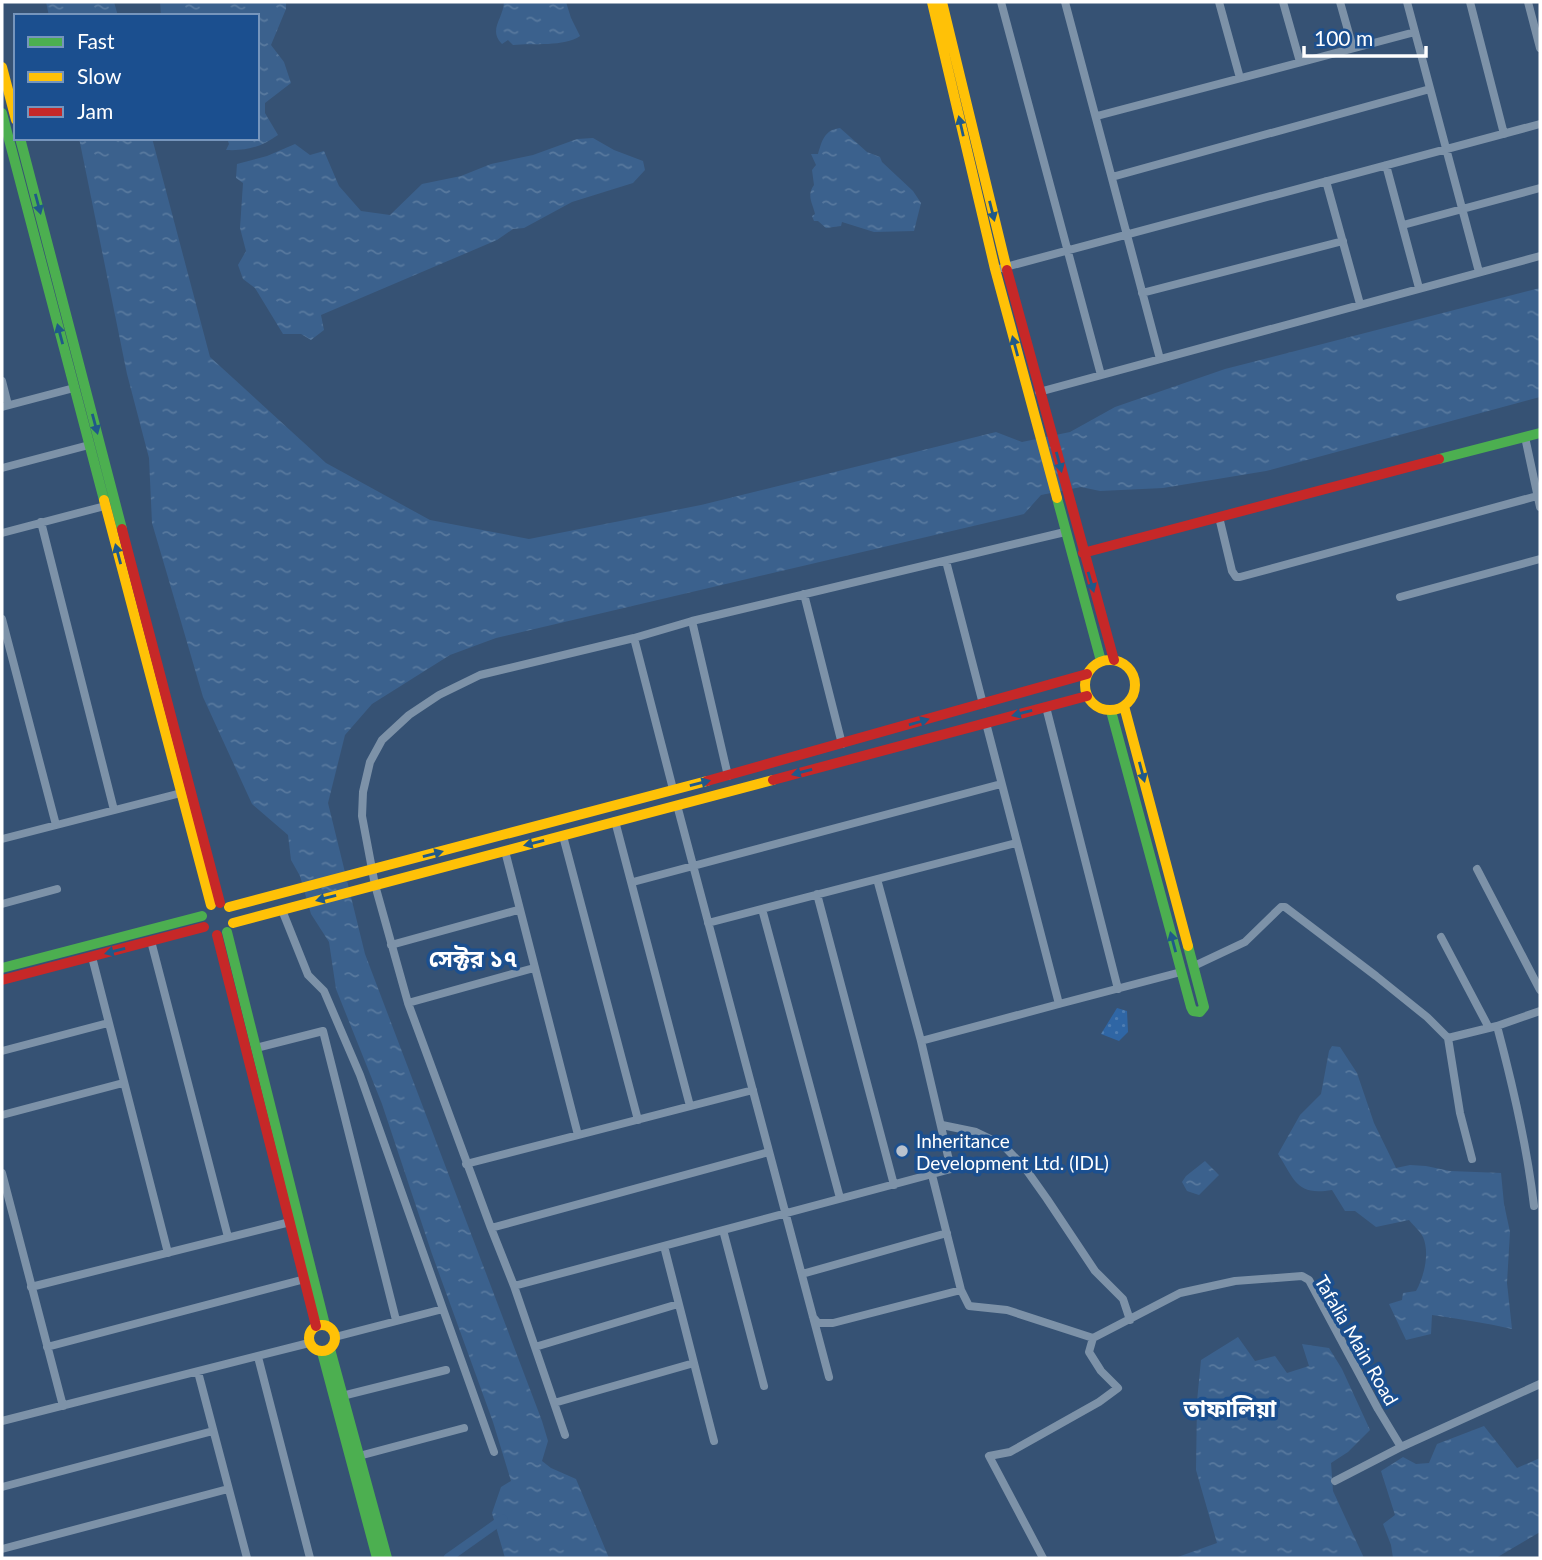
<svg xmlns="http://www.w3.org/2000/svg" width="1542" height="1560" font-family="Lato,'Noto Sans Bengali',sans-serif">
	<defs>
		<pattern id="park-dots" width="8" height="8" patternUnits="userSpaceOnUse" patternTransform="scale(1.75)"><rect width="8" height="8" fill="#2f66a5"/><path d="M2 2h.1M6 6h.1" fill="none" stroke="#4e7db2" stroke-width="1.8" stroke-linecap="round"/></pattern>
		<pattern id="water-ripples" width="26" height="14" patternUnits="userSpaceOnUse" patternTransform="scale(1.75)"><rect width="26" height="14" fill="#3b618d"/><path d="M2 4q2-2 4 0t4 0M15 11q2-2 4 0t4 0" fill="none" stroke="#58799e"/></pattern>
	</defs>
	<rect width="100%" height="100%" fill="#365274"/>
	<!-- park -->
	<path fill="url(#park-dots)" d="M1117,1008L1127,1011L1128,1032L1119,1041L1101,1034Z"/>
	<!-- water -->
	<path fill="url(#water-ripples)" d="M46,2H114L118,16H49Z
		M160,2H286V9L271,45L284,62L291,83L265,103V113L278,135C261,147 247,151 226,150L229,144L227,138H257V16H161Z
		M504,2H566L571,18L580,36C564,47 533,43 513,45L508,40L502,44C488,29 503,20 504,2Z
		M840,128L867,152L880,157L882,162L913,191L921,203L914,231L874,232L842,222L841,226L826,228L818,221H814L812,216L815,214C813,204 806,196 814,185L812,170L816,165L811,154H818C822,141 824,130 840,128Z
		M79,138H152L210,357L326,463L430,520L529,539L701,505L996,432L1022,442L1070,432L1115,407L1225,369L1540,288V397L1266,471L1163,488L1100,491L1081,487L1041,495L1024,514L496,638L450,655L372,704L345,735L328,803L365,954L542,1421L548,1441L542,1461L551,1468L576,1479L609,1558H505L492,1513L501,1487L511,1481L493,1422L432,1254L382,1104L336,989L329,942L311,914L300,876L291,860L288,835L252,804L203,697L177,608L152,523L149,458L127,374Z
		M593,138L614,150L643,161L645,170L633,183L572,202L524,228L513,229L497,240L321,315L324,330L311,340L301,334H283L255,288L243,279L238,265L246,251L240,228L243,183L236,178L237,164L267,156L295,144L310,155L324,151L339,186L361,211L390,215L422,184L461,176L491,164L533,155L577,139Z
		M1332,1046L1340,1047L1357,1073L1374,1123L1396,1168L1410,1165L1426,1166L1450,1171L1501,1173L1504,1204L1510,1232L1507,1283L1512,1329C1486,1323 1459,1319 1432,1315L1431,1334L1406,1340L1389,1304L1402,1300L1403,1293L1416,1291C1424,1277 1430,1253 1423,1237C1420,1231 1413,1225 1409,1220L1376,1227L1355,1211H1345L1332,1190C1296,1196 1295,1180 1278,1154L1300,1115L1321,1094L1329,1051Z
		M1205,1161L1219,1175L1199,1195L1187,1191L1182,1182L1186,1176Z
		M1238,1337L1255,1361L1275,1356L1287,1373L1309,1366L1302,1344L1329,1348L1342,1369L1370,1430L1348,1452L1331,1463L1333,1491L1364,1558H1175L1217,1543L1196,1470L1197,1401L1201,1360Z
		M1484,1426L1517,1468L1540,1458V1532L1496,1558H1393L1391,1545L1383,1524L1395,1515L1381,1471L1403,1457L1416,1464L1429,1463L1437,1444Z"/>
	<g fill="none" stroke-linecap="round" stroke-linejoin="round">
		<!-- canal -->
		<path stroke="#3b618d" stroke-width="9" d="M448,1558L503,1519"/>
		<!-- street -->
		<path stroke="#7d92a8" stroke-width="8" d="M1001,2L1101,375
			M1065,2L1160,359
			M1219,2L1240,78
			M1283,2L1300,62
			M1340,2L1353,48
			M1407,2L1479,272
			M1470,2L1504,134
			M1528,2L1540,48
			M1097,116L1415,32
			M1386,165L1419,288
			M1112,177L1430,89
			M1326,181L1360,304
			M1403,225L1540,188
			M1002,268L1540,124
			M1142,293L1343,241
			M2,381L8,405
			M1039,392L1540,256
			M2,407L74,388
			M1525,437L1540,507
			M2,468L89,445
			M1219,517L1232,571L1236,577H1240L1537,496
			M41,522L114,810
			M2,533L105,506
			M946,561L983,704
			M804,594L842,744
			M1400,597L1540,559
			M2,619L56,825
			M692,621L728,776
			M634,638L673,789
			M1046,707L1118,989
			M677,805L829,1377
			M615,821L690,1106
			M563,836L638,1120
			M2,839L181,793
			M505,851L578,1135
			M1477,869L1540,990
			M633,882L1001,784
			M817,894L894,1185
			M2,904L57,889
			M762,909L840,1198
			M282,910L308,975L324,991L360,1075L443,1309
			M708,923L1016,843
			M1441,937L1489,1028
			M151,941L228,1237
			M391,945L518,910
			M92,957L168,1253
			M1194,966L1245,942L1281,907H1285L1376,976L1427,1017L1448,1038L1497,1026C1513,1086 1527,1145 1534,1206
			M408,1003L534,968
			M1059,1004L1181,972
			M1497,1026L1540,1011
			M1448,1038L1460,1113L1472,1159
			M921,1041L1059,1004L986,723
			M256,1048L323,1031L396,1320
			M2,1051L108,1023
			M2,1115L123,1083
			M942,1125L976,1132L1003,1145L1025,1168L1047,1199L1095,1271L1123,1299L1130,1320
			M769,1152L491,1228L408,1003L375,885L362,816L363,792L370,762L382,740L409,715L439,695L480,675L634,638L692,621L1065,532
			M466,1164L753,1090
			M2,1173L63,1406
			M932,1175L961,1290
			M491,1228L514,1286L565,1435
			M723,1230L764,1386
			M664,1246L714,1441
			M802,1274L947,1233
			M514,1286L951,1169L921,1041L877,879
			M31,1287L290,1222
			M813,1317L818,1323H833L961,1290L969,1306L1007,1310L1093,1338L1180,1293L1235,1281L1302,1276L1309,1280L1378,1409L1401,1447L1540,1384
			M335,1337L443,1309L494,1452
			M47,1347L305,1279
			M535,1347L678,1304
			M258,1357L310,1558
			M198,1372L247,1558
			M342,1396L446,1370
			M554,1403L694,1363
			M2,1421L309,1343
			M359,1456L464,1428
			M1335,1481L1401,1447
			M2,1487L213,1431
			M2,1549L228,1489
			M1043,1558L989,1456L1010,1452L1099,1402L1118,1388L1101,1371L1089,1352L1093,1338"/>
		<!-- fast -->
		<path stroke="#4caf50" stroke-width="10" d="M2,113L104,500
			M20,138L122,529
			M1439,459L1540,433
			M1057,498L1101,661
			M1111,711L1191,1007L1193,1011L1200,1012L1204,1007L1188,946
			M227,932L325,1325
			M2,968L202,916
			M330,1349L387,1558
			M322,1352L377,1558"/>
		<!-- slow -->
		<path stroke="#ffc107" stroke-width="10" d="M932,2L995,269L1057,498
			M942,2L1007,270
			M2,67L16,120
			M104,500L211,905
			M1085 685a25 25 0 1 1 50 0a25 25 0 1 1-50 0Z
			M1124,706L1188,946
			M229,907L707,781
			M233,923L773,780
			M309 1338a13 13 0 1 1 26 0a13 13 0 1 1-26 0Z"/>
		<!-- jam -->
		<path stroke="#c62828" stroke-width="10" d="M1007,270L1114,660
			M122,529L220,903
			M1083,553L1439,459
			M773,780L1087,696
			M707,781L1087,674
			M217,935L316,1326
			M2,980L204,927"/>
	</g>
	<!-- one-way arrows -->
	<defs><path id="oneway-solid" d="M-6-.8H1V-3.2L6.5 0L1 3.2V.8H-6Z" transform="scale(1.75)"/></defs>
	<g fill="#205989">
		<use href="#oneway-solid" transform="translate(961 126) rotate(-103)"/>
		<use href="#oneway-solid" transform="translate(38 204) rotate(75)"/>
		<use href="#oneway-solid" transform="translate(992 211) rotate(76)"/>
		<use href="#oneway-solid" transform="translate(60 334) rotate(-105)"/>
		<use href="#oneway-solid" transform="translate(1015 346) rotate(-105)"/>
		<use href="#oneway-solid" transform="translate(95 424) rotate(75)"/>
		<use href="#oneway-solid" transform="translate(1059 462) rotate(75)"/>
		<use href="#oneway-solid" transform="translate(118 554) rotate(-105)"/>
		<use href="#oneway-solid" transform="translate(1091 582) rotate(74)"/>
		<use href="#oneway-solid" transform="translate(1022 713) rotate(165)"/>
		<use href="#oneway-solid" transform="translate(919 722) rotate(-16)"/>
		<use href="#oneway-solid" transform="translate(802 772) rotate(165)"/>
		<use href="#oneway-solid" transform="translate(1142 772) rotate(75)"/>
		<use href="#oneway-solid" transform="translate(700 783) rotate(-14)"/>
		<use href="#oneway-solid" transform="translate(534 843) rotate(166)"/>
		<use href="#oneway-solid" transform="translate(433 854) rotate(-15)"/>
		<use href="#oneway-solid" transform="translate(326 898) rotate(165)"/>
		<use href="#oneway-solid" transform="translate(1173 942) rotate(-105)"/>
		<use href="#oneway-solid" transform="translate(115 951) rotate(165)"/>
	</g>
	<!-- markers -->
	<circle fill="#b9c2ce" stroke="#1b4f8f" stroke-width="2.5" cx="902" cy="1151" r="7"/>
	<g text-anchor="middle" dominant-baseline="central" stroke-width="7" stroke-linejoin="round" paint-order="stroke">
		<!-- poi labels -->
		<g font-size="19" fill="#fff" stroke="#1b4f8f" text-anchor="start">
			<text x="916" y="1140">Inheritance<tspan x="916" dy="22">Development Ltd. (IDL)</tspan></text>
		</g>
		<!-- street labels -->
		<g font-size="19" fill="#fff" stroke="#1b4f8f">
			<text transform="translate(1357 1340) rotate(60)">Tafalia Main Road</text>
		</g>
		<!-- quarter labels -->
		<g font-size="23" font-weight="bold" fill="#fff" stroke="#1b4f8f">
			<text x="473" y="958">সেক্টর ১৭</text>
			<text x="1230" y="1408">তাফালিয়া</text>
		</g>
	</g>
	<!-- border -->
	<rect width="1542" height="1560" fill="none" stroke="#ffffff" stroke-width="7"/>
	<!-- legend -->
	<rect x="14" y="14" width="245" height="126" fill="#1b4f8f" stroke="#7695bc" stroke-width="2"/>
	<rect x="28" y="37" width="35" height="10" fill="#4caf50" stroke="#7695bc" stroke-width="2"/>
	<text x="77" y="49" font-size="21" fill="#ffffff">Fast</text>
	<rect x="28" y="72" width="35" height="10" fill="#ffc107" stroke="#7695bc" stroke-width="2"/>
	<text x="77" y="84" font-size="21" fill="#ffffff">Slow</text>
	<rect x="28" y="107" width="35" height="10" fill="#c62828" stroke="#7695bc" stroke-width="2"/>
	<text x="77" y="119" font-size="21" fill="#ffffff">Jam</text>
	<!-- scale -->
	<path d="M1304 46v10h122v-10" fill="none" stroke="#ffffff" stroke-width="3.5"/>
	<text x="1314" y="46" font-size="21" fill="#ffffff" stroke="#1b4f8f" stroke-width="5" paint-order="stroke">100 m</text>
</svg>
